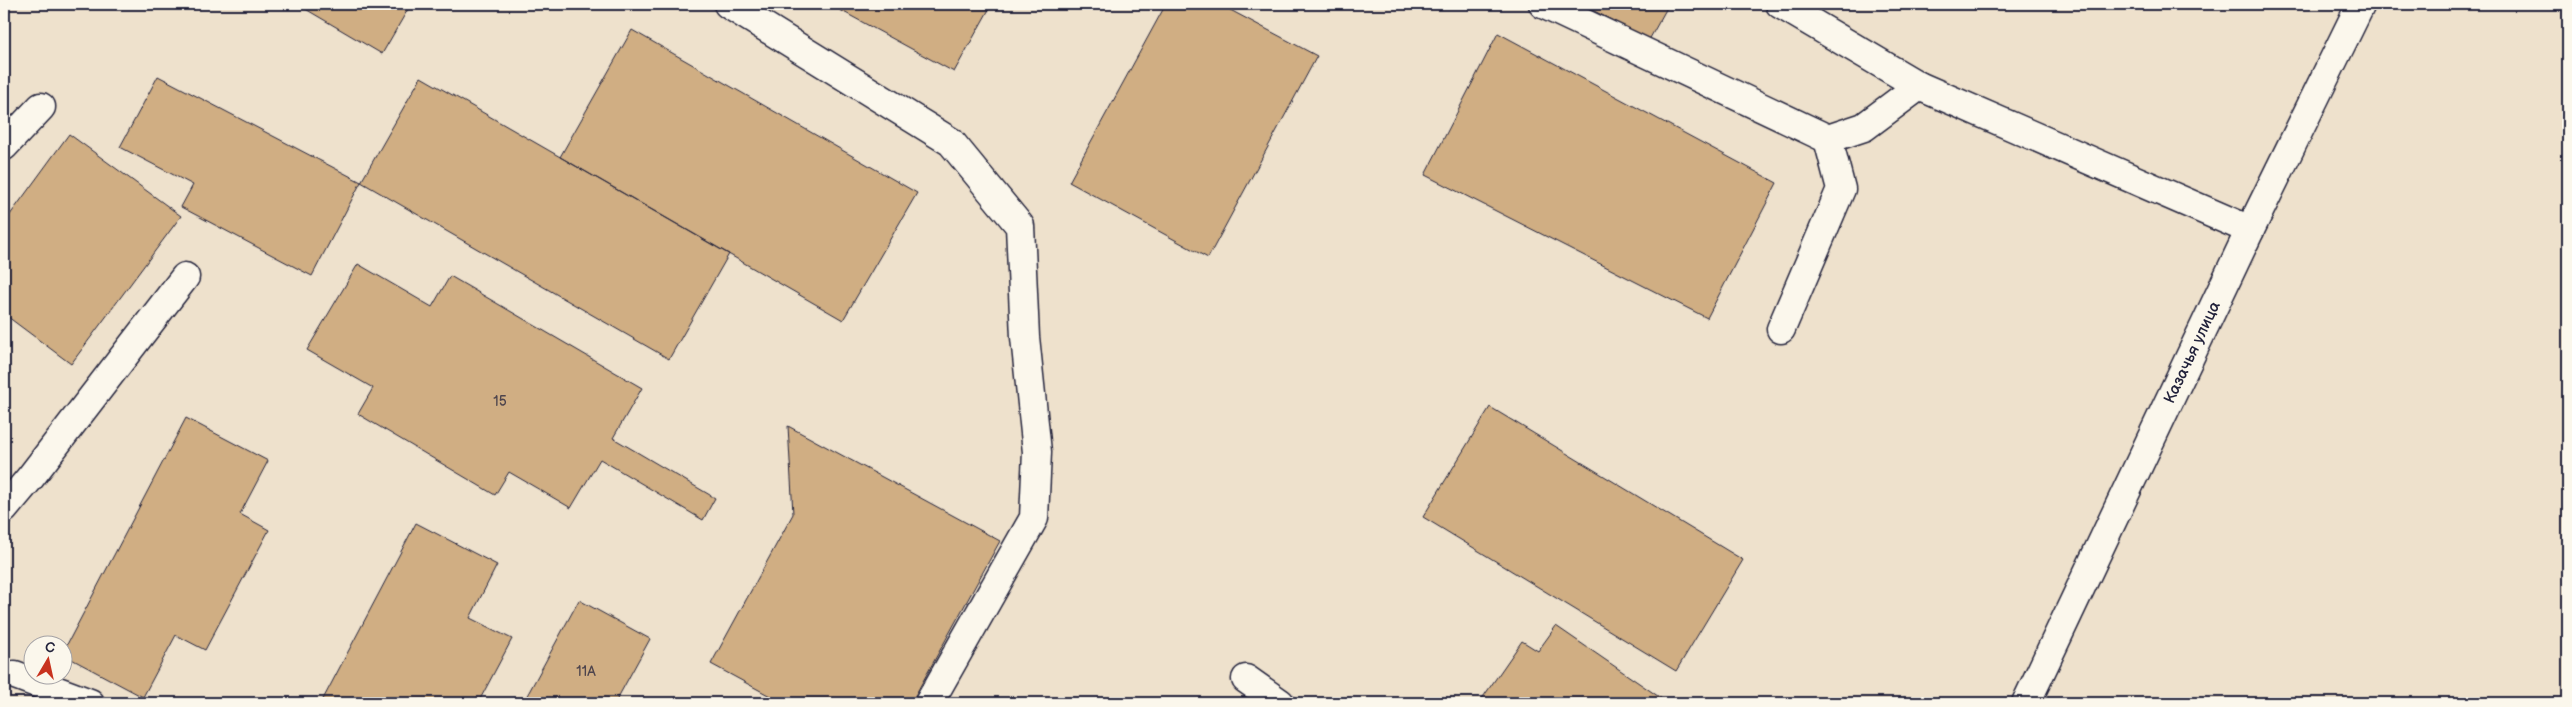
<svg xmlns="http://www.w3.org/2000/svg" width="2572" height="707" font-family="'Balsamiq Sans',sans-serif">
	<rect width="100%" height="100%" fill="#eee1cc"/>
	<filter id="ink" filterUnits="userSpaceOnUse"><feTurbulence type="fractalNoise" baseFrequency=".02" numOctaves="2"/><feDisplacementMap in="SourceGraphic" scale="10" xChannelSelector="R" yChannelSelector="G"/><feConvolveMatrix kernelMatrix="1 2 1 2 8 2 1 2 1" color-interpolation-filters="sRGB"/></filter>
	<g filter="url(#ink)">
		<!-- building -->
		<path fill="#d0ae83" stroke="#22223b" d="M297,4H411L382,54Z
			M829,4H992L954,72Z
			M1166,4H1219L1317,56L1208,258L1069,182Z
			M1581,4H1669L1649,40Z
			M632,30L917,193L843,320L560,157Z
			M1498,33L1777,183L1707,318L1425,175Z
			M158,76L361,182L312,276L181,207L193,185L120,147Z
			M421,77L729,254L669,359L361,182Z
			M69,134L181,216L71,364L4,314V223Z
			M358,264L432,307L450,276L642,388L613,438L715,498L703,520L600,459L571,508L509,472L495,495L358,414L373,388L307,350Z
			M1490,407L1743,560L1676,671L1423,517Z
			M186,418L268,461L240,514L269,530L205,650L176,635L143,697L62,654Z
			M788,426L1000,541L911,703H783L711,664L793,514Z
			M416,523L497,565L470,618L512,639L478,703H321Z
			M579,600L650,639L615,703H523Z
			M1556,626L1668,703H1479L1522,641L1538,651Z"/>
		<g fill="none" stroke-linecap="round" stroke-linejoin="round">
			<!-- minor casing -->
			<g stroke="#22223b" stroke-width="31">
				<g id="minor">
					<path d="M728,4L951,142L1020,226L1025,337L1037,452L1034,518L929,703"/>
					<path d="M1543,4L1828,139"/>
					<path d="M1780,4L1919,86L2250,230"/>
					<path d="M4,146L41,107"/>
					<path d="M1781,329L1841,189L1828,139L1864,127L1919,86"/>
					<path d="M4,509L30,478L185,277"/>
					<path d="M15,675L90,703"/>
					<path d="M1246,679L1280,703"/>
					<path id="s1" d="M2026,703L2250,230L2361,4"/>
				</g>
			</g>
			<!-- minor -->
			<use href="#minor" stroke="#fbf7ec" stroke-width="28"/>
		</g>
	</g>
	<g text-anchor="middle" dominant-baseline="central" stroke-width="4" stroke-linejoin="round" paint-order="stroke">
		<!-- number labels -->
		<g font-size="14" fill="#4e454d">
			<text x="500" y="401">15</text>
			<text x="586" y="671">11А</text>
		</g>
		<!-- street labels -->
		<g font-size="16" fill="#22223b" stroke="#fbf7ec">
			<text stroke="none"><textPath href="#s1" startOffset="388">Казачья улица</textPath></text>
		</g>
	</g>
	<!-- margin -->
	<rect width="2572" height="707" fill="none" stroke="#fbf7ec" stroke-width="20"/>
	<rect x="10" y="10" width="2552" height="687" fill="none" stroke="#22223b" stroke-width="2" filter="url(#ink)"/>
	<!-- north arrow -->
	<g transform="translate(48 660) rotate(9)"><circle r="24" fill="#fbf7ec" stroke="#a4a2a5"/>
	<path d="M0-4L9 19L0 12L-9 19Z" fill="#c8321e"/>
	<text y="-8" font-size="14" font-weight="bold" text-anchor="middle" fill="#22223b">С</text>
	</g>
</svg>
